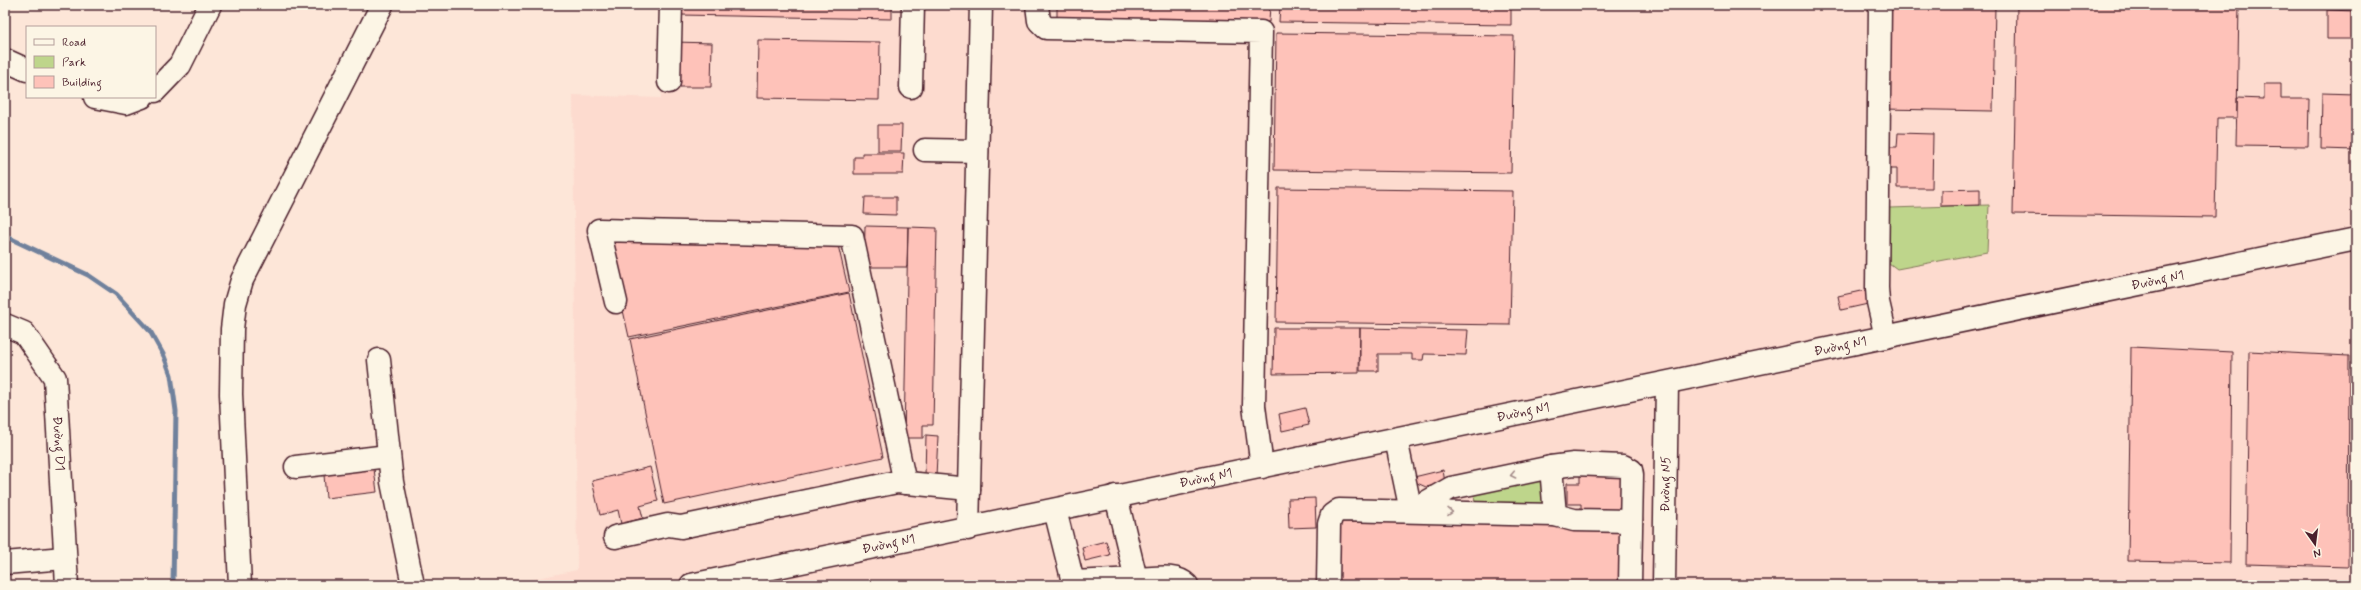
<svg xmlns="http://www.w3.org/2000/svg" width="2361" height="590" font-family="Mynerve,sans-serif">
	<rect width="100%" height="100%" fill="#fde6d8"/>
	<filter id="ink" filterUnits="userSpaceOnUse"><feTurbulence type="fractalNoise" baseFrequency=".025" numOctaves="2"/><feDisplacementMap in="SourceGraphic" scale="8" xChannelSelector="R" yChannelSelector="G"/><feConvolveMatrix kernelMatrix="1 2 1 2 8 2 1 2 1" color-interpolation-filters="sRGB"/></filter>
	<g filter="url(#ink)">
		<!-- built -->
		<path fill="#fddbcf" d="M663,5H2356V585H504L577,570L573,95L661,98Z"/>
		<!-- green -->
		<path fill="#bed58b" stroke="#847a5b" d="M1989,205L1987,252L1897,269L1889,263V208Z
			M1540,477L1546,498L1542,505L1475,503L1474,493Z"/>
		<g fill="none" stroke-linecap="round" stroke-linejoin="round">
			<!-- stream -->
			<path stroke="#70819c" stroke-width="5" d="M5,236L88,275L116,294L150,331L164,356L171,375L176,411L173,585"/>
		</g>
		<!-- building -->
		<path fill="#fec2b9" stroke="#4a1f2b" d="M681,5H892V19L681,15Z
			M1057,5H1270L1269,22L1057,18Z
			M1280,5H1511V25L1279,22Z
			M1884,5H1995L1993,111L1883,109Z
			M2017,5H2239L2237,118H2217L2215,217L2013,214Z
			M2329,5H2356V9H2329Z
			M2327,10L2356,11V39H2327Z
			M1276,33L1514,36L1511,173L1274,170Z
			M758,40L880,42L879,100L757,98Z
			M674,42L712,43L711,87H673Z
			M2354,79L2356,150L2321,149L2322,93L2354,94Z
			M2264,84H2281V99H2309L2308,146L2236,145L2237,98L2264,99Z
			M878,125H902L901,151H878Z
			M1898,133L1933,134L1932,188H1897V169H1888V147H1897Z
			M862,153H904L903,174H854V157H862Z
			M1278,188L1513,191L1510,325L1276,322Z
			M1980,189V205L1941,206V190Z
			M865,197H896V215L864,214Z
			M865,226L908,227L907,267H864Z
			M908,227L937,228L933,425H923V438H904Z
			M607,239L838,245L849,292L629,337Z
			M1865,290L1868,304L1841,310L1838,296Z
			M849,293L883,457L664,504L630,339Z
			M1274,328H1360L1359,373L1273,374Z
			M1360,328L1468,330L1466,355L1424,354L1423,360H1412V354H1378V371H1360Z
			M2131,347L2232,352L2230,563L2128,561Z
			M2249,351L2349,356L2348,567L2246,564Z
			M1305,408L1309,425L1282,431L1279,414Z
			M926,435L938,436L936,476L925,475Z
			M650,467L658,501L640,506L643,518L621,524L618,510L600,515L592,481Z
			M374,469L377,492L326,498L324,475Z
			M1443,470L1445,483L1426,487L1417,483L1414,477Z
			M1580,472L1623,473V516L1581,515V504H1567V483H1580Z
			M1315,498L1316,527L1289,528L1288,499Z
			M1340,522L1624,525L1622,585H1339Z
			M1106,541L1110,555L1085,561L1082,547Z"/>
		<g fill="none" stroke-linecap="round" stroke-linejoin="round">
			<!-- minor casing -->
			<g stroke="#4a1f2b" stroke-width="25">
				<g id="minor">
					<path d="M1037,5L1039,21L1046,28L1261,32L1254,406L1262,467"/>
					<path d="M1880,5L1877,288L1878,302L1886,337"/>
					<path d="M5,60L27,70"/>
					<path d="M669,82L671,5"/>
					<path d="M911,87L913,5"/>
					<path d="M155,91L180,65L210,5"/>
					<path d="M95,97L126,103L142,97"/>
					<path d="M925,150L977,151"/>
					<path d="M616,302L599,230L852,236L905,483"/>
					<path id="s1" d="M5,325L24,333L55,378L67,585"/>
					<path d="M379,360L392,482L413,585"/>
					<path d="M1396,439L1411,511"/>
					<path d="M296,467L388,456"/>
					<path d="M1551,467L1555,515"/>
					<path d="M1116,496L1136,579C1152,579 1175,573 1187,585"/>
					<path d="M1055,510L1073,582L1136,579"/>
					<path d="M1411,511L1451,488L1551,467L1574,464L1623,466L1631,470L1632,475L1630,585"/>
					<path d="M968,529L981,5"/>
					<path d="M615,537L668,525L681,527L897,482L969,489"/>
					<path d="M5,563L64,558"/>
					<path d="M240,585L231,394L232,329L235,304L242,280L382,5"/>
					<path id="s2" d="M691,585L2356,239"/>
					<path d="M1328,585L1329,524L1332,515L1339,510L1555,515L1574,520L1631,521"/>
					<path id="s3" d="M1664,585L1667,383"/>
				</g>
			</g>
			<!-- minor -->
			<use href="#minor" stroke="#fcf5e5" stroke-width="22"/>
		</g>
		<!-- one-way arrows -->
		<defs><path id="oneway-chevron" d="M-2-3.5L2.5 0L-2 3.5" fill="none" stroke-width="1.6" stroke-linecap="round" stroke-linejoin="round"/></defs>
		<g stroke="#a38a88">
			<use href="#oneway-chevron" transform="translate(1513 475) rotate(168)"/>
			<use href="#oneway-chevron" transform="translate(1450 512) rotate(1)"/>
		</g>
	</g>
	<g text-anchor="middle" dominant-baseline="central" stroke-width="3" stroke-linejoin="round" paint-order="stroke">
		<!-- street labels -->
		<g font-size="13" fill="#4a1f2b" stroke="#fcf5e5">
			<text stroke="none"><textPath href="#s2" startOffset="1498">Đường N1</textPath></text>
			<text stroke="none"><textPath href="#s2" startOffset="1174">Đường N1</textPath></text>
			<text stroke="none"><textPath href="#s2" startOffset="850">Đường N1</textPath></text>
			<text stroke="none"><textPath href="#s1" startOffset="141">Đường D1</textPath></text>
			<text stroke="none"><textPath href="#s2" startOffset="526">Đường N1</textPath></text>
			<text stroke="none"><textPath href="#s3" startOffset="101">Đường N5</textPath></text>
			<text stroke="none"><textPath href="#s2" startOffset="202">Đường N1</textPath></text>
		</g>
	</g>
	<!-- margin -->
	<rect width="2361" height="590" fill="none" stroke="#fcf5e5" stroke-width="20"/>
	<rect x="10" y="10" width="2341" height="570" fill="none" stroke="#4a1f2b" stroke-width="1.5" filter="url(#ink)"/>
	<!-- legend -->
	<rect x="26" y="26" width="130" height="72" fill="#fcf5e5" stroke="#b59f9b"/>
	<rect x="34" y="39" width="20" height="6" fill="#fcf5e5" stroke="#b59f9b"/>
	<text x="62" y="46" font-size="12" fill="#4a1f2b">Road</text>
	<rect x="34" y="56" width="20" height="12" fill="#bed58b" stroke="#b59f9b"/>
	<text x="62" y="66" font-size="12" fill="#4a1f2b">Park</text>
	<rect x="34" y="76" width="20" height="12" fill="#fec2b9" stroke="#b59f9b"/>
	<text x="62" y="86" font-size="12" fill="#4a1f2b">Building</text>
	<!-- north arrow -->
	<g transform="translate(2315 544) rotate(166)" stroke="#fcf5e5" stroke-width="3" paint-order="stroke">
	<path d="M0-3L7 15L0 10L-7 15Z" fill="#4a1f2b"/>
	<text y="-6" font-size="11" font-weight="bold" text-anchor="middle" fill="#4a1f2b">N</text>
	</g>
</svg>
